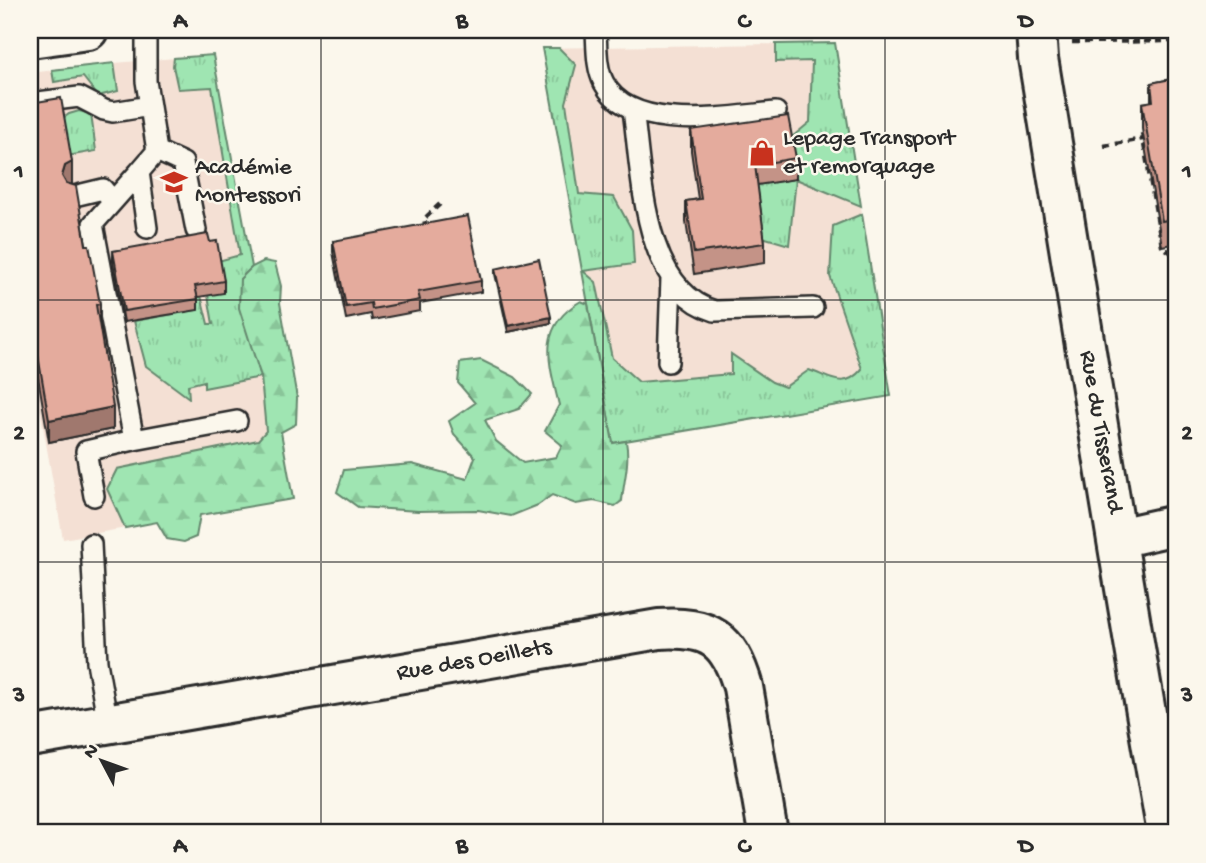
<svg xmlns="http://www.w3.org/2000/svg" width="1206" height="863" font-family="'Gochi Hand',sans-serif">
	<defs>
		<pattern id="grass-tufts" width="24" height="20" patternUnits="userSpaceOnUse" patternTransform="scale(1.75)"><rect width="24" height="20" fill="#9fe5b2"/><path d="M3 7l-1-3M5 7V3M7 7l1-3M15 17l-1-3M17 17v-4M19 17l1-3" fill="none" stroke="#89c599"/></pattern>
		<pattern id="forest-firs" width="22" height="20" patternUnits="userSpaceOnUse" patternTransform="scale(1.75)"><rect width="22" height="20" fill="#9fe5b2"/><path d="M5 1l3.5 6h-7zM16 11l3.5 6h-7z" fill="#89c599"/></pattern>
	</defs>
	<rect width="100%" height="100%" fill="#fbf7ec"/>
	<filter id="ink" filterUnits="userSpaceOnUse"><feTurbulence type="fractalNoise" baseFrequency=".0143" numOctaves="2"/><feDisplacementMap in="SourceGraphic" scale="14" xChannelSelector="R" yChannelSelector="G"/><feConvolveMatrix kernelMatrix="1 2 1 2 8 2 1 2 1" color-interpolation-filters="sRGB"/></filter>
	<g filter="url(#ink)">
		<!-- built -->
		<path fill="#f4e0d4" d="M835,43L891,396L613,443L542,48Z
			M213,55L293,499L63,539L30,353V73L114,63Z"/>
		<!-- grass -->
		<path fill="url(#grass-tufts)" stroke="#65886e" stroke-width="2" d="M835,43L861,206L796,179L789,245L762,237L748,186L796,179L788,136L792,137L810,122L812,61L776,62V44Z
			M542,48H559L576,65L566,103L579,194L614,197L632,230L634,264L583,271L596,282L612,358L639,382L731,374V354L772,382L785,387L809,370C832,378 844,390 862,369L830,276L833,226L862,214L891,396L613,443Z
			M213,55L252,267L240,279L249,333L261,377L204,388V381L188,385L189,398L146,366L134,321L197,310L195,297L201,296L208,324H213L208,295L218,261L240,255L212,87L178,89L173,66L174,58Z
			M114,63L118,91L98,96L83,77L54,82L52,70Z
			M79,111L91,114L96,151L67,156L61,120L69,114Z"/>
		<!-- forest -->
		<path fill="url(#forest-firs)" stroke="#65886e" stroke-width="2" d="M264,261L275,263L281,286L280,303L297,398L296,424L281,432L293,499L200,515L196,537L184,542L167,539L157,522L125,528L107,489L117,469L258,440L266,431L261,377L239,308L240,279L252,267Z
			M581,301L588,304L613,443L626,441C630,464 624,478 622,501L615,506L594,501L576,504L552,495L538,505L511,516L478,510L418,511L358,507L337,492L344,470L412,464L467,479L475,457L454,434L449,421L475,403L458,383L460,363L481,360L515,377L532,394L519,409L485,420L496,441L523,463L556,457L562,445L545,431L559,405C549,363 536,327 581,301Z"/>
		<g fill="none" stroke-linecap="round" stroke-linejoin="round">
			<!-- lane casing -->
			<g stroke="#2b2b2b" stroke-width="24">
				<path id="lane" d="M146,30V81L157,151L139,172L147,228
					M596,30C597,47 596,68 604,83C631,135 730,116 776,112
					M30,103L79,97L104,110L113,112L150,106
					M633,110C642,172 642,290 715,311L813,308
					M157,151L183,163L196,230
					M139,172L93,224L134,440L237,421
					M74,196L103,189L113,201
					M668,362L671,278
					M94,496L86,451L134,440
					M91,544L97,662L108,724"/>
			</g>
			<!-- street casing -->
			<g stroke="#2b2b2b" stroke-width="44">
				<path id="street" d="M1036,30L1038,58C1081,317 1121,576 1167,833
					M1118,538L1176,525
					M30,737L659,629C709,626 729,638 743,687L768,833"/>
			</g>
			<!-- secondary casing -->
			<g stroke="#2b2b2b" stroke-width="44">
				<path id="secondary" d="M30,38L88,30"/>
			</g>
			<!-- path -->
			<path stroke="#2b2b2b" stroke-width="4.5" stroke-dasharray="7 5" stroke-linecap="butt" d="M968,30L978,33L1001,36
				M1072,42L1176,41
				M1142,133L1162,246L1173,254L1176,271
				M1104,146L1143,139
				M426,228L424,219L441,203"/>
			<!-- lane -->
			<use href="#lane" stroke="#fbf7ec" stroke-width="19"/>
			<!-- street -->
			<use href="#street" stroke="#fbf7ec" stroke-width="38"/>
			<!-- secondary -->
			<use href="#secondary" stroke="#fbf7ec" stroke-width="38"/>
		</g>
		<!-- wall -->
		<path fill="#c49387" stroke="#2b2b2b" stroke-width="2" d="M1176,78V262L1175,263L1172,244L1162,246L1142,129V103L1151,102V83Z
			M30,103L72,184H71L100,304V326L113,429L49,442L30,330Z
			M691,130L796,158V179L757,185L765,243V263L694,274L686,222V201L698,199L691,151Z
			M333,241L481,281V292L420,303V311L372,320L371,314L346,319L333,252Z
			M210,242L224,281V293L198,297V310L124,322L113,262V251Z
			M495,269L551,323L508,332L495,274Z"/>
		<!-- shaded-wall -->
		<path fill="#a0786e" stroke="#2b2b2b" stroke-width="2" d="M72,162V184L65,188L62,176L65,166Z
			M551,317V323L508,332V326Z
			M113,407V429L49,442V420Z"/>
		<!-- building -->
		<path fill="#e4ab9d" stroke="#2b2b2b" stroke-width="2" d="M1176,78V237H1175L1172,219L1162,221L1142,103L1153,101L1151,83Z
			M61,98L72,162L65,166L62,176L66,183L76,186L86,245H89L100,304L96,305L113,407L49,420L30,308V103Z
			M788,116L796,158L755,165L765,243L694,253L686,201L701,199L691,130Z
			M468,216L481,281L418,292L420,300L372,309L371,303L346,307L333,241Z
			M208,234L210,242L217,241L224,281L195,286L198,299L124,311L113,251Z
			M539,259L551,317L508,326L495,269Z"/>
	</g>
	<!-- grid -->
	<path fill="none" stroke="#2b2b2b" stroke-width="2" stroke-opacity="0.55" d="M321,30V833M603,30V833M885,30V833M30,300H1176M30,562H1176"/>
	<!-- icons -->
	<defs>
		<g id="shop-bare" transform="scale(2.1)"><path d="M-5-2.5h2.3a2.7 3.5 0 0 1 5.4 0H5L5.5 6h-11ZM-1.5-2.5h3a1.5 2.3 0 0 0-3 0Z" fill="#c8321e" stroke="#fbf7ec" stroke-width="2.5" paint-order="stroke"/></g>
		<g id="school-bare" transform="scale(2.1)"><path d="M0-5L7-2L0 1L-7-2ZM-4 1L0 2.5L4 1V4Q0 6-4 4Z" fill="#c8321e" stroke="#fbf7ec" stroke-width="2.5" paint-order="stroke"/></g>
	</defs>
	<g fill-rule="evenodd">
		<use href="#shop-bare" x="762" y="153"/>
		<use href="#school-bare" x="174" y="182"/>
	</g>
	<g text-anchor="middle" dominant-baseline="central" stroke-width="5" stroke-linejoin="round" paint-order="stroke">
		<!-- poi labels -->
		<g font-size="24" fill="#2b2b2b" stroke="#fbf7ec" text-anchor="start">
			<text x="783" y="139">Lepage Transport<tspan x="783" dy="28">et remorquage</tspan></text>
			<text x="195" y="168">Académie<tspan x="195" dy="28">Montessori</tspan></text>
		</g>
		<!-- street labels -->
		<g font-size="24" fill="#2b2b2b" stroke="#fbf7ec">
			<text transform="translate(1100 432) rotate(80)">Rue du Tisserand</text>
			<text transform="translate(474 661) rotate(-10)">Rue des Oeillets</text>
		</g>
	</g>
	<!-- margin -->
	<rect width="1206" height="863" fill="none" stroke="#fbf7ec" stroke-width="77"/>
	<!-- north arrow -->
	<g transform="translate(102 761) rotate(311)" stroke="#fbf7ec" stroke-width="5" paint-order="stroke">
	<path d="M0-5L12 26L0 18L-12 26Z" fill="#2b2b2b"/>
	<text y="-10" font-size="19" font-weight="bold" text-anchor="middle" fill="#2b2b2b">N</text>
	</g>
	<rect x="38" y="38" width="1130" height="786" fill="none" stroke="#2b2b2b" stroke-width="2.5"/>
	<g font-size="23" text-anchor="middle" font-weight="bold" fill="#2b2b2b">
		<text x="180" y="27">A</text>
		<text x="462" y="27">B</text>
		<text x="744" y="27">C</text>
		<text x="1026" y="27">D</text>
		<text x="19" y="177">1</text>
		<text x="1187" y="177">1</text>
		<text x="19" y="439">2</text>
		<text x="1187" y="439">2</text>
		<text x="19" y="701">3</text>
		<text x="1187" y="701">3</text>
		<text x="180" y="852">A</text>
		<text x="462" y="852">B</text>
		<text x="744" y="852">C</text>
		<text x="1026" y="852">D</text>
	</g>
</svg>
